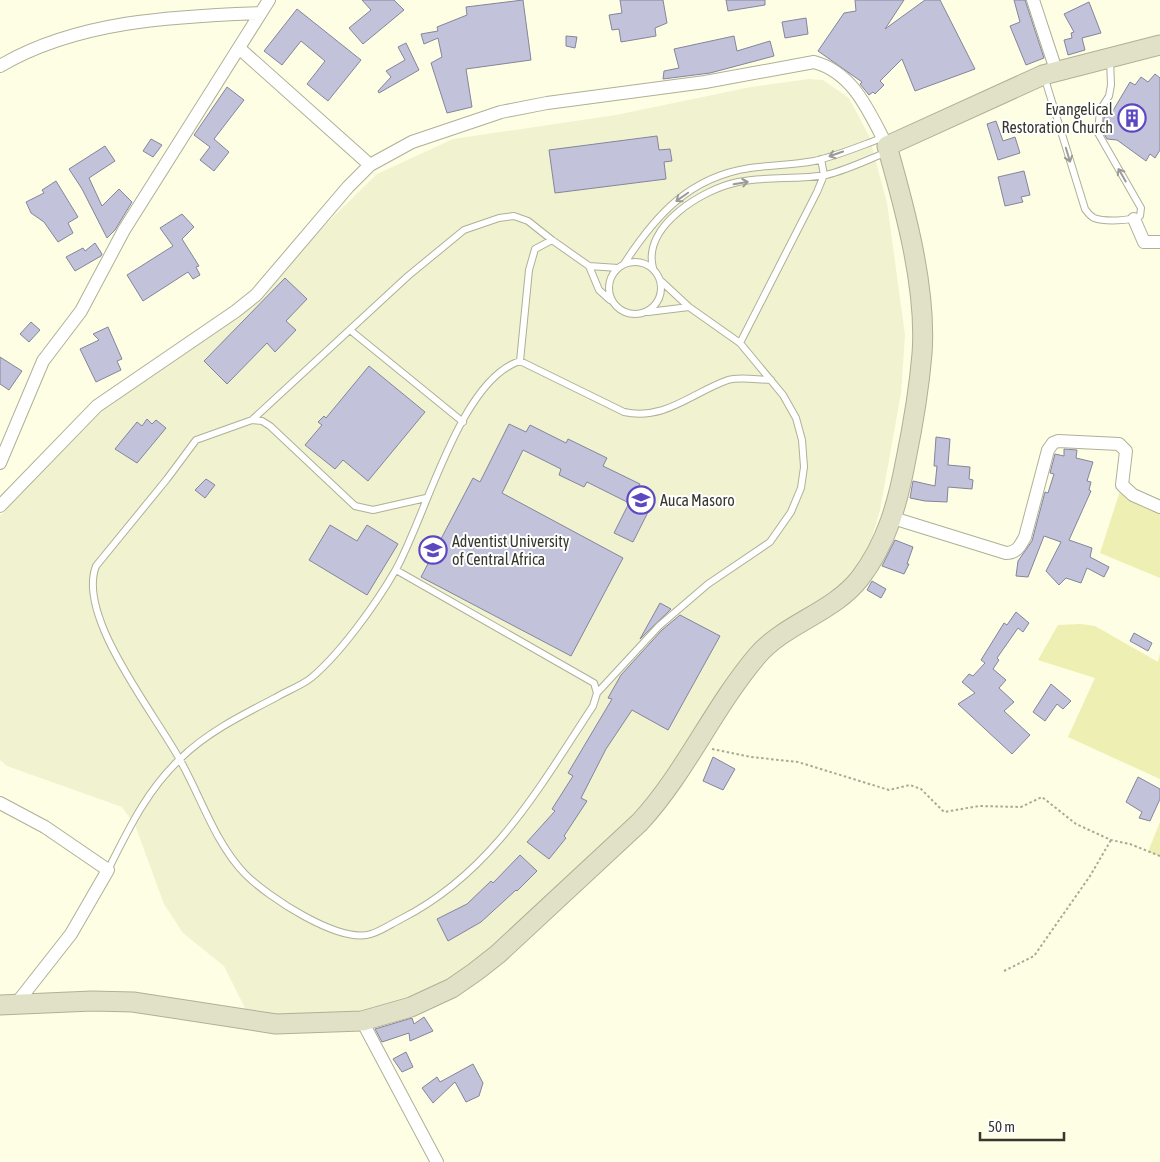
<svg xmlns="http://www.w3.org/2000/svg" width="1160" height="1162" font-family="'Asap Condensed',sans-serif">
	<rect width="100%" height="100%" fill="#fdfee3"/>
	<!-- built -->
	<path fill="#f1f2d0" d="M809,79L823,80L849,98L869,136L887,203L905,335L901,393L880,510L870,544L864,556L838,587L816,607L763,641L643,807L459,982L359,1018L252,1022L224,966L183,933L164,904L135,825L122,807L7,766L0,760V516L106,405L217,331L377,174L453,139L616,115L751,87Z"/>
	<!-- green -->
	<path fill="#eeefb2" d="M1122,485L1160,507V578L1100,553Z
		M1081,624L1095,626L1158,662L1160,653V779L1068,737L1095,678L1038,660L1058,625Z
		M1160,822V856L1148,852Z"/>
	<!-- building -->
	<path fill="#c2c2db" stroke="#84859c" d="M362,0H394L404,10L363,44L349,28L371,10Z
		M523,0L531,60L466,69L472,107L447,113L431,63L442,57L438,38L424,44L421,34L438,31L437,27L467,15L466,7Z
		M620,0H663L667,23L655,28L656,36L621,42L619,29L612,30L609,15L622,13Z
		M726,0H765V5L728,11Z
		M855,0H904L885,29L925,0H940L975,69L915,91L902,59L880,81L884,85L875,94L873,92L869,95L860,84L862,82L818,51L844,13L856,11Z
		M1014,0H1025L1044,58L1026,65L1010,26L1020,22Z
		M1089,2L1101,33L1082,38L1085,50L1068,55L1064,40L1072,38L1071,33L1074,32L1064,14Z
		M297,9L361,60L328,101L307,84L325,61L301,41L282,65L264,51Z
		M806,18L808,34L785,38L782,22Z
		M566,36L577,37L575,48L566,46Z
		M734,36L737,51L770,41L774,56L710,73L663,79L664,71L679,68L674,49Z
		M406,43L419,70L379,93L378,91L391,77L386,71L405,60L398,47Z
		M1155,74L1160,78V150L1155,158L1150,154L1146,161L1117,140L1107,139L1103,132L1104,117L1111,114L1130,82L1135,85L1141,77L1148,82Z
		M227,87L244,100L214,139L229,152L214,171L200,160L210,147L194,135Z
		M996,121L1003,141L1015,137L1020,153L998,160L987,124Z
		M657,136L659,150L670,149L672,161L664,162L666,179L555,193L549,150Z
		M151,139L162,145L153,157L143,151Z
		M105,146L115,161L89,178L102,206L119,189L132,202L115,230L107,238L82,189L69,169Z
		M1024,171L1030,195L1021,197L1023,202L1005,206L998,177Z
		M56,181L78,217L68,223L73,233L58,242L44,222L31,213L26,202L44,193L42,190Z
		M182,214L194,227L182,239L199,266L196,267L200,275L193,279L188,272L143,301L127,275L173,246L160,228Z
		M95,243L102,254L101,256L75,271L66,257L83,248L85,251Z
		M285,278L307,299L286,321L296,330L275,352L267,343L227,384L204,361Z
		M31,322L40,330L29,342L20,334Z
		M108,327L122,359L117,361L121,370L96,382L80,349L99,340L93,334Z
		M0,357L22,371L9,390L0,384Z
		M369,366L425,412L368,481L343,460L335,469L305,445L322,425L318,422L324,416L326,418Z
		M147,419L152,424L156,420L166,428L137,463L115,449L137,422L142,426Z
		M509,424L526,432L530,425L566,443L568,439L607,458L603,466L640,484L636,491L654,500L633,542L614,533L629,503L587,482L584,487L559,475L561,469L523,450L502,493L623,558L571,656L421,577L473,478L480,482Z
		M936,437L950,439L948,465L970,467L969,479L973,480L972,489L948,487L947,502L925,501L910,498L913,481L935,486L937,466H934Z
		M1064,449L1077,450L1076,458L1093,462L1087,481L1091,482L1089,490L1091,491L1069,540L1092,548L1090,557L1109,567L1104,577L1087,568L1081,583L1066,578L1059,585L1046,571L1061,542L1044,536L1028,577L1016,576L1018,561L1032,541L1045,492L1048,493L1054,474L1050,473L1055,454L1064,456Z
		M206,479L215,485L205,498L195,490Z
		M330,525L357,541L367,525L398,544L367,595L309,560Z
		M895,540L913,547L907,564H909L904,574L882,566Z
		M872,581L886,589L881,598L867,590Z
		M660,603L671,609L640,639Z
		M1016,612L1029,623L1023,632L1018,628L997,658L999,660L993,669L1006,680L999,688L1014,702L1004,711L1030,735L1012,754L958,704L975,693L962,682L969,674L973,676L985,663L981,660L1004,623L1007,625Z
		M680,615L720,636L668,730L632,710L606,749L581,798L587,801L564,836L566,838L549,859L527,842L555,811L552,809L573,776L568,773L612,699L608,698L621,675L662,630Z
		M1134,633L1152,643L1148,651L1130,641Z
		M1051,684L1071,701L1063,709L1057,704L1045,721L1033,712Z
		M713,757L735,769L723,790L703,781Z
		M1138,777L1160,789V799L1150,821L1139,818L1142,812L1126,802Z
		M520,855L537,871L517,891L516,890L481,922L448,941L437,919L467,904L491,881L493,883Z
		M424,1017L433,1031L410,1041L409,1033L382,1042L375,1029L412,1018L414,1024Z
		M406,1052L413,1067L402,1072L393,1059Z
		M473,1064L483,1083L479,1096L466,1102L455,1082L433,1103L422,1088L437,1077L440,1082Z"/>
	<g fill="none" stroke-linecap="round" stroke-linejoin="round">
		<!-- lane casing -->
		<g stroke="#afb097" stroke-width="8">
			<path id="lane" d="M1044,76L1085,209C1088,213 1090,216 1094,218C1105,222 1130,221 1140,216L1141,208L1098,133L1100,110L1109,96L1111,85L1110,59
				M609 288a26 26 0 1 1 52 0a26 26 0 1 1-52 0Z
				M624,264C655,216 689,177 750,168C771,165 793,165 814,161C837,156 860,146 882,138
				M589,266L599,290L610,300
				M653,268C642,226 703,189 738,182C767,176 797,180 826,175C847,170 867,160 887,152
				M648,312L689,307
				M350,330L463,422
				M740,343L817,192L824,175L821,159
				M520,361L529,270L535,249L552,240L589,266L618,268
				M252,420L408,276L464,230L499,218L514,216L528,221L552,240
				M396,570L594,683L597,693L593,706C539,788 492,873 401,919C391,924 381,931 371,934C339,944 268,897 245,874C215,843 201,797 180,760C156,715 76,617 96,566L167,479L196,440L252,420L262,421L270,426L355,506L373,510L426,498
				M597,693L659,626L708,584L770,542L791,512L801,488L804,467L802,440L796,418L783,395L740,343L689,307L661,281
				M108,870C128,830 147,790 180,759C206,733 242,715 275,698C286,691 301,686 311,678C340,654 376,604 395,571C425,520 459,380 520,361L624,412C665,421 693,392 728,380C740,376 758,380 771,380"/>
		</g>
		<!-- street casing -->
		<g stroke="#afb097" stroke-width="14">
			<path id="street" d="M1033,0L1056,70
				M239,48L370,165
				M0,66C76,21 174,16 260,13
				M1134,219L1144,242H1160
				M0,463L43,361L81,311L124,230L269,0
				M0,506L97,406L236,311L256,295L348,187L370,165L412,142L501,112L547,103L705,82L814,62C854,73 869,112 887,146
				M893,518L1006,553C1017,553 1020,546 1025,537L1048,450L1053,443L1058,441L1119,444L1126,451L1122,485L1133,495L1160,507
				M0,803L45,827L108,870L71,934L16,1004
				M362,1021L437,1162"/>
		</g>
		<!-- secondary casing -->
		<g stroke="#afb097" stroke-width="21">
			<path id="secondary" d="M0,1005L92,1001L133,1002L276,1024L362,1021L411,1007L452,988L475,972L498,954L640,822C686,772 713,708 757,656C785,623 833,613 860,578C887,543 898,502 906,459C913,425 919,389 922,354C927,289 905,209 887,146L1043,75L1160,45"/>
		</g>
		<!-- path -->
		<path stroke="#a9a995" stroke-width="2" stroke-dasharray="2.5 2.5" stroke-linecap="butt" d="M712,749L751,757L798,762L889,790L910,785L921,789L944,812L979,806L1021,807L1042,797L1076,824L1111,840L1130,844L1160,856
			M1004,971L1034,956L1090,876L1111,840"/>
		<!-- lane -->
		<use href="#lane" stroke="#fff" stroke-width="6"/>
		<!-- street -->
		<use href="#street" stroke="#fff" stroke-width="12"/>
		<!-- secondary -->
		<use href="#secondary" stroke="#e1e1c8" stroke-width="19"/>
	</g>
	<!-- one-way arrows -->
	<defs><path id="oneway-shaft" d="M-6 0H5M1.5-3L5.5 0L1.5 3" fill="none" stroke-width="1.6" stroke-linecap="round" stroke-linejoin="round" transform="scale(1.25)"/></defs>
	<g stroke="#9b9b96">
		<use href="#oneway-shaft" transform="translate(836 154) rotate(161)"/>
		<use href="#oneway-shaft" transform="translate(1068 155) rotate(73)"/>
		<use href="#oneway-shaft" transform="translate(1122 175) rotate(-120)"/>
		<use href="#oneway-shaft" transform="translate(741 183) rotate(-9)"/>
		<use href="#oneway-shaft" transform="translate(682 197) rotate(145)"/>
	</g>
	<!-- icons -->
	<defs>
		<g id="building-ring" transform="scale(1.4375)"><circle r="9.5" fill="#fff" stroke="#5c49c1" stroke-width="1.5"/><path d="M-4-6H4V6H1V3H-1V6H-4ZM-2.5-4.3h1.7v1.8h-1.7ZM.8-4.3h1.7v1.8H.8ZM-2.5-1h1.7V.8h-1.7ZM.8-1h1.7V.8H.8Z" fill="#5c49c1"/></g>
		<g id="school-ring" transform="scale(1.4375)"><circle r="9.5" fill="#fff" stroke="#5c49c1" stroke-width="1.5"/><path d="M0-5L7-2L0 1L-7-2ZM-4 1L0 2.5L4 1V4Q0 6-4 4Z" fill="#5c49c1"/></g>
		<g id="university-ring" transform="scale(1.4375)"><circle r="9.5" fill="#fff" stroke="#5c49c1" stroke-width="1.5"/><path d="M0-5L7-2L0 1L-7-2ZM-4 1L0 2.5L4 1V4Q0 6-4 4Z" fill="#5c49c1"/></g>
	</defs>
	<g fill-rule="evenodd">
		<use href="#building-ring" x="1132" y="118"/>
		<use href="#school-ring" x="641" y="500"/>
		<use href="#university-ring" x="433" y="550"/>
	</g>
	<g text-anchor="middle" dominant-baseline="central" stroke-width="4" stroke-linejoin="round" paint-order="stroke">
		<!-- poi labels -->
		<g font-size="16" fill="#37372d" stroke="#fff" text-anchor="start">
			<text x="1113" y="109" text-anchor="end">Evangelical<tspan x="1113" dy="18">Restoration Church</tspan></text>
			<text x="660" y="500">Auca Masoro</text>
			<text x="452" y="541">Adventist University<tspan x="452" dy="18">of Central Africa</tspan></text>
		</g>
	</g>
	<!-- scale -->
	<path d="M980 1132v8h84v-8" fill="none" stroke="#37372d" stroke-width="2.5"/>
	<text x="988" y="1132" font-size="15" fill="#37372d" stroke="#ffffff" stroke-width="4" paint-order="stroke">50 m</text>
</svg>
